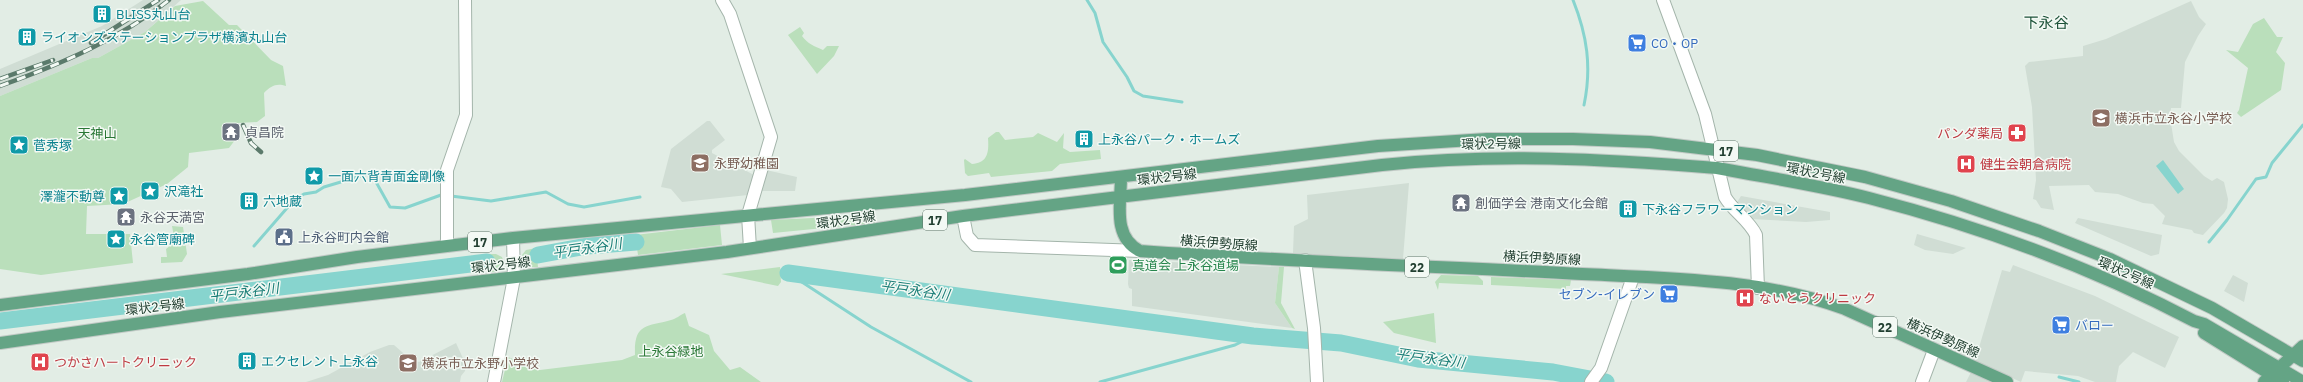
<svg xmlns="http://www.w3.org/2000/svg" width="2303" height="382" font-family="'IBM Plex Sans','Noto Sans JP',sans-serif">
	<rect width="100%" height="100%" fill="#e2ede5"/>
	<!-- built -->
	<path fill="#d0ddd4" d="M143,0H181L145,32L98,58H92L0,96V69L102,26Z
		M2191,1L2199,17L2206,24L2198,36L2185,62L2181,108H2171L2170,117L2174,142L2179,151L2204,176L2212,181L2217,178L2224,182L2228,199L2227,208L2224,213L2203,235L2194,233L2192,230L2162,224L2165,216L2153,204L2143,203L2118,194L2095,192L2089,185L2049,186L2054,210L2041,208L2036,200L2033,199L2036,180L2032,107L2025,66L2029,62L2083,56V46L2106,39Z
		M707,121H710L725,140L712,150V153L754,175L748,195L682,202L671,189L661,187L671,149Z
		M766,170L797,177L795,191H759Z
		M1409,183L1403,259L1293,253L1294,226L1308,219L1307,195Z
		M1741,196L1830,212V220L1806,222L1751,219L1736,204Z
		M2078,218L2162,235L2159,254L2151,256L2075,223Z
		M1917,234L1966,248L1953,254L1925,250L1914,245Z
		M1129,260L1279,267L1275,303L1292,328L1132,306V289L1129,288L1128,284Z
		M2013,265L2095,296L2179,337L2165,368L2133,352L2119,366L2116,382H2095L2078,376L2025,371L2021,382L1975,361L2002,270L2010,272Z
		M2233,275L2248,283L2244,302L2224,291Z
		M456,343L466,365L465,371L461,376L460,382H306L328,375L370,352L389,345H394L410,359L419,362Z
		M1971,372L1994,382H1966Z"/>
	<!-- green -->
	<path fill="#badfbb" d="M203,1L229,25H237L271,60L283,66L286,86C276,83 271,86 264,93L265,116L257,122L238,123L235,140L229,148L189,153L188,167L167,184L123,204L87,206L86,234H130L133,263L41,275L0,269V96L92,58H98L145,32L175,6Z
		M2264,18L2277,37H2283L2276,52L2285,63L2281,90L2241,117L2237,113L2239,110L2248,68L2226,50L2238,52L2253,24Z
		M800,27L804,33L802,36C808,44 814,46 823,50L827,46H839L834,56L817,74L788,35Z
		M996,132H999L1005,140L1033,137L1038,133L1057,142L1064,133L1063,148L1070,152L1100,150L1101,159L1060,164L1052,171L991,177L989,173L968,176L965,173L964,160L965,159L972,164C988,163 989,152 988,138Z
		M875,215V223L773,233L771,220Z
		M720,225L722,245L638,255L635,235Z
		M172,226L183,227L187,254L182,262L161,263V257H167L166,249L175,242Z
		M536,248L538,267H527L522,262V255L526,250Z
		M486,254H496L502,257L504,263L502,270L488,273Z
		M780,267L781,282L778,286L721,274Z
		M1279,267H1284L1281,303L1295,329L1292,328L1275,303Z
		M1441,275L1478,276L1483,281V285L1439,283L1438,290L1435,282Z
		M1491,277L1571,280L1570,286H1566V289L1491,285Z
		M685,313L689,326L709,335L714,351L730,370L740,367L761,382H502L508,357L540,370L622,360L635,355C634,323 646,327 671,320C676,319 680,315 685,313Z
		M1434,313L1436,343L1394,333L1383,322Z"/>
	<!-- water -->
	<path fill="#87d4ce" d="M2163,160L2184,189L2178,194L2156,166Z"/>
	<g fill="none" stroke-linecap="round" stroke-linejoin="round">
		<!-- stream -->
		<path stroke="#87d4ce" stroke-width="3" d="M1087,0L1095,13L1103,42L1127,77L1134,91L1143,96L1182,102
			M1573,0C1587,35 1592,67 1584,105
			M451,196L491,201L546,192L568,204L584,207L640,197
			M2209,242L2227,220L2256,179L2266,177L2272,163L2303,125
			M254,246L294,200L304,194L316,192L324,187L371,173L390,207L405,208L441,195L445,196
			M788,273L871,327L971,382
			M2059,377L2079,382
			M1100,382L1235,345L1253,336"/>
		<!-- river -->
		<path stroke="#87d4ce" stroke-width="17" d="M538,255L587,246L636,242
			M788,273L1253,336L1341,343L1418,359L1553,372L1606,382
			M0,321L487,262"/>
		<!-- tertiary casing -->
		<g stroke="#a4b5ab" stroke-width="14">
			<path id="tertiary" d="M722,0L730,14L771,137L748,215L750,248
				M1663,0L1705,114L1725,197C1733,211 1749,220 1756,235L1758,288
				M963,216L967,236L975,245L1140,251
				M447,246V170L466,115L465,0
				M1305,260L1314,328L1317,382
				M494,382L514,278L513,238
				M1591,382L1601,368L1633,277
				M1922,382L1934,350"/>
		</g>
		<!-- primary casing -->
		<g stroke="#c1c9c5" stroke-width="14">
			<path id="primary" d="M1121,177C1121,203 1112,237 1140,251C1281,261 1422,266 1563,273C1654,278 1760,277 1845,309L2007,382
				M0,305L248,274L357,257L513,238L965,195L1378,146L1487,139H1573L1650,142L1757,155L1865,177L1951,201L2039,231L2110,259L2212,308L2303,361
				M2204,333L2283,382
				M0,343L220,312L727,252L963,216L1382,165C1497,153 1603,159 1717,168L1739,172C1782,180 1826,187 1869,198C1982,227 2091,267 2194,321L2204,324L2303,382
				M2264,382L2303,346"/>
		</g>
		<!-- tertiary -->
		<use href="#tertiary" stroke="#fff" stroke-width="12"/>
		<!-- primary -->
		<use href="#primary" stroke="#64a485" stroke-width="12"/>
		<!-- rail casing -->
		<g stroke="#5b7a6b" stroke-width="4.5">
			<path id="rail" d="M91,43L158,0
				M0,79L53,60
				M0,86C61,64 118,40 169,0
				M243,125L251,143L261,152"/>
		</g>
		<!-- rail -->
		<use href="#rail" stroke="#f3f9f4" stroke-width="3" stroke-dasharray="9" stroke-linecap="butt"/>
	</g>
	<!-- icons -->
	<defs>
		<g id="building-square" transform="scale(1)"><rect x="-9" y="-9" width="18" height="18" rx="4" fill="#0f9aa8" stroke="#f3f9f4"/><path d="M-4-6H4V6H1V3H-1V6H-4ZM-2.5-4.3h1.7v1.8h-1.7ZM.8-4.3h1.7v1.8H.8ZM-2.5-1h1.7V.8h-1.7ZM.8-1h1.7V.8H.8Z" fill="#fff"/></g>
		<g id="supermarket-square" transform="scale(1)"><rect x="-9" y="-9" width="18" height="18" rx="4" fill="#3f7fe0" stroke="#f3f9f4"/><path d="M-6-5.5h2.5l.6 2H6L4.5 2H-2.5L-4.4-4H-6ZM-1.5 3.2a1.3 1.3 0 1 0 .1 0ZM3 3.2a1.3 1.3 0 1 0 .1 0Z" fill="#fff"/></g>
		<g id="school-square" transform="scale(1)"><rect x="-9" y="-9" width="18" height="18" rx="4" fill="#8d6e63" stroke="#f3f9f4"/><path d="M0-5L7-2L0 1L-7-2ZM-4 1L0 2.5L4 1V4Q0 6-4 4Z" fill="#fff"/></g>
		<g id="temple-square" transform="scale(1)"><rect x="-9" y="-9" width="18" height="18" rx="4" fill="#6b7280" stroke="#f3f9f4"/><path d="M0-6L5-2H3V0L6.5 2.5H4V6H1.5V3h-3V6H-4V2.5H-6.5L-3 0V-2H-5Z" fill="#fff"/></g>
		<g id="pharmacy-square" transform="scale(1)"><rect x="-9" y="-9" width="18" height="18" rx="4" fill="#e0444e" stroke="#f3f9f4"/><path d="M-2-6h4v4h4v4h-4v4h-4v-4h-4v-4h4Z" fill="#fff"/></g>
		<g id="sight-square" transform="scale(1)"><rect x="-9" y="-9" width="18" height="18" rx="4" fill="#0f9aa8" stroke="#f3f9f4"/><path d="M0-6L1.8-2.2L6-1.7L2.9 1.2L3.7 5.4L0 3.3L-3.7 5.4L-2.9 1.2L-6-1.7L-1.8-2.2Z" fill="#fff"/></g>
		<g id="hospital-square" transform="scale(1)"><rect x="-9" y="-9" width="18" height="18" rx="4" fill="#e0444e" stroke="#f3f9f4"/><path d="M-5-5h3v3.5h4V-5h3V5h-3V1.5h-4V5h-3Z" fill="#fff"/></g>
		<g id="civic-square" transform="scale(1)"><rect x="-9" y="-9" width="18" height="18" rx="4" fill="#5c6f8a" stroke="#f3f9f4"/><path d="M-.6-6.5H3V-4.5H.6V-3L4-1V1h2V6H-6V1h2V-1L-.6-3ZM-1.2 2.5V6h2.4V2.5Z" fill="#fff"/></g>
		<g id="stadium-square" transform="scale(1)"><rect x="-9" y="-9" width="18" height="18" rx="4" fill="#2e9e5b" stroke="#f3f9f4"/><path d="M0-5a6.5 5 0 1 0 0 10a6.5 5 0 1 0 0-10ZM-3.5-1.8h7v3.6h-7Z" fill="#fff"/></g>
	</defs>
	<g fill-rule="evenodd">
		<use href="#building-square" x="102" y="14"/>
		<use href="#building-square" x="27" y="37"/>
		<use href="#supermarket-square" x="1637" y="43"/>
		<use href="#school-square" x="2101" y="118"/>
		<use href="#temple-square" x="231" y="132"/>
		<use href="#pharmacy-square" x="2017" y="133"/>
		<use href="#building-square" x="1084" y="139"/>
		<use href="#sight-square" x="19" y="145"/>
		<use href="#school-square" x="700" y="163"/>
		<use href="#hospital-square" x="1966" y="164"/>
		<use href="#sight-square" x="314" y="176"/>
		<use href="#sight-square" x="150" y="191"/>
		<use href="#sight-square" x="119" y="196"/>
		<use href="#building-square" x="249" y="201"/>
		<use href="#temple-square" x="1461" y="203"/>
		<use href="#building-square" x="1628" y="209"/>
		<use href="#temple-square" x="126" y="217"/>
		<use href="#civic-square" x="284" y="237"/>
		<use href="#sight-square" x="116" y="239"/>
		<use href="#stadium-square" x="1118" y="265"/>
		<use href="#supermarket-square" x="1669" y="294"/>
		<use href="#hospital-square" x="1745" y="298"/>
		<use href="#supermarket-square" x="2061" y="325"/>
		<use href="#building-square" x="247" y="361"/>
		<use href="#hospital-square" x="40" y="362"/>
		<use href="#school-square" x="408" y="363"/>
	</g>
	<g text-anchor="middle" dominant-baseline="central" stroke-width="3" stroke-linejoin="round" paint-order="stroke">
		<!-- shield labels -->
		<g fill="#f3f9f4" stroke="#60776b" stroke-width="1">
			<rect x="1714" y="141" width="24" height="20" rx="3"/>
			<rect x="923" y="210" width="24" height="20" rx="3"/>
			<rect x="468" y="232" width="24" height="20" rx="3"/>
			<rect x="1405" y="257" width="24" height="20" rx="3"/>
			<rect x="1873" y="317" width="24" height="20" rx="3"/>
		</g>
		<g font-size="12" font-weight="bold" fill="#213f30">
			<text x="1726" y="151">17</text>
			<text x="935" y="220">17</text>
			<text x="480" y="242">17</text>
			<text x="1417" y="267">22</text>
			<text x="1885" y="327">22</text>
		</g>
		<!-- culture labels -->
		<g font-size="13" fill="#0d838f" stroke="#f3f9f4" text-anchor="start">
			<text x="116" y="14">BLISS丸山台</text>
			<text x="41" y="37">ライオンズステーションプラザ横濱丸山台</text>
			<text x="1098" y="139">上永谷パーク・ホームズ</text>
			<text x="33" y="145">菅秀塚</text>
			<text x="328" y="176">一面六背青面金剛像</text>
			<text x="164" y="191">沢滝社</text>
			<text x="105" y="196" text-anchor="end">澤瀧不動尊</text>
			<text x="263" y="201">六地蔵</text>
			<text x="1642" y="209">下永谷フラワーマンション</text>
			<text x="130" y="239">永谷管廟碑</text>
			<text x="261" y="361">エクセレント上永谷</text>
		</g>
		<!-- shop labels -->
		<g font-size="13" fill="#366cbe" stroke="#f3f9f4" text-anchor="start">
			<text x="1651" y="43">CO・OP</text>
			<text x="1655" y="294" text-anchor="end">セブン-イレブン</text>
			<text x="2075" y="325">バロー</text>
		</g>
		<!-- education labels -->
		<g font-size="13" fill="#785e54" stroke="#f3f9f4" text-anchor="start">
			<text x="2115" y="118">横浜市立永谷小学校</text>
			<text x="714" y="163">永野幼稚園</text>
			<text x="422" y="363">横浜市立永野小学校</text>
		</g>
		<!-- worship labels -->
		<g font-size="13" fill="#5b616d" stroke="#f3f9f4" text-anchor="start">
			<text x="245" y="132">貞昌院</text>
			<text x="1475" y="203">創価学会 港南文化会館</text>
			<text x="140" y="217">永谷天満宮</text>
		</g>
		<!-- park labels -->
		<g font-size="13" fill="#297735" stroke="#f3f9f4">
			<text x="97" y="133">天神山</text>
			<text x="671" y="351">上永谷緑地</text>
		</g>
		<!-- health labels -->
		<g font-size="13" fill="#be3a42" stroke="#f3f9f4" text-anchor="start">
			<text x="2003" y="133" text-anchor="end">パンダ薬局</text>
			<text x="1980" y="164">健生会朝倉病院</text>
			<text x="1759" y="298">ないとうクリニック</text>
			<text x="54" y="362">つかさハートクリニック</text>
		</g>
		<!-- street labels -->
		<g font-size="13" fill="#213f30" stroke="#f3f9f4">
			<text transform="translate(1491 144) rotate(-1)">環状2号線</text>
			<text transform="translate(1816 173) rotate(11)">環状2号線</text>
			<text transform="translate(1167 177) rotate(-7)">環状2号線</text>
			<text transform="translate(846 220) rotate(-8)">環状2号線</text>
			<text transform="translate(1219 243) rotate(4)">横浜伊勢原線</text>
			<text transform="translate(1542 258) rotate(3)">横浜伊勢原線</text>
			<text transform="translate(501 265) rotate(-7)">環状2号線</text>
			<text transform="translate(2126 273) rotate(24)">環状2号線</text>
			<text transform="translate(155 307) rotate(-7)">環状2号線</text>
			<text transform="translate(1943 338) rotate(24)">横浜伊勢原線</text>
		</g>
		<!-- service labels -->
		<g font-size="13" fill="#4e5e75" stroke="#f3f9f4" text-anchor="start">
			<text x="298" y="237">上永谷町内会館</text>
		</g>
		<!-- leisure labels -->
		<g font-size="13" fill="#27864d" stroke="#f3f9f4" text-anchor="start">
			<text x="1132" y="265">真道会 上永谷道場</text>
		</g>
		<!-- water labels -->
		<g font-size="14" font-style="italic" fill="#187d76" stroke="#f3f9f4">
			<text transform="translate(587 248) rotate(-8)">平戸永谷川</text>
			<text transform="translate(915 290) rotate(8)">平戸永谷川</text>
			<text transform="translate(244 292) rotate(-7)">平戸永谷川</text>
			<text transform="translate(1430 358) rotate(8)">平戸永谷川</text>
		</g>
		<!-- quarter labels -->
		<g font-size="15" fill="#1c5238" stroke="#f3f9f4">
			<text x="2046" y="22">下永谷</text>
		</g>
	</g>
</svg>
